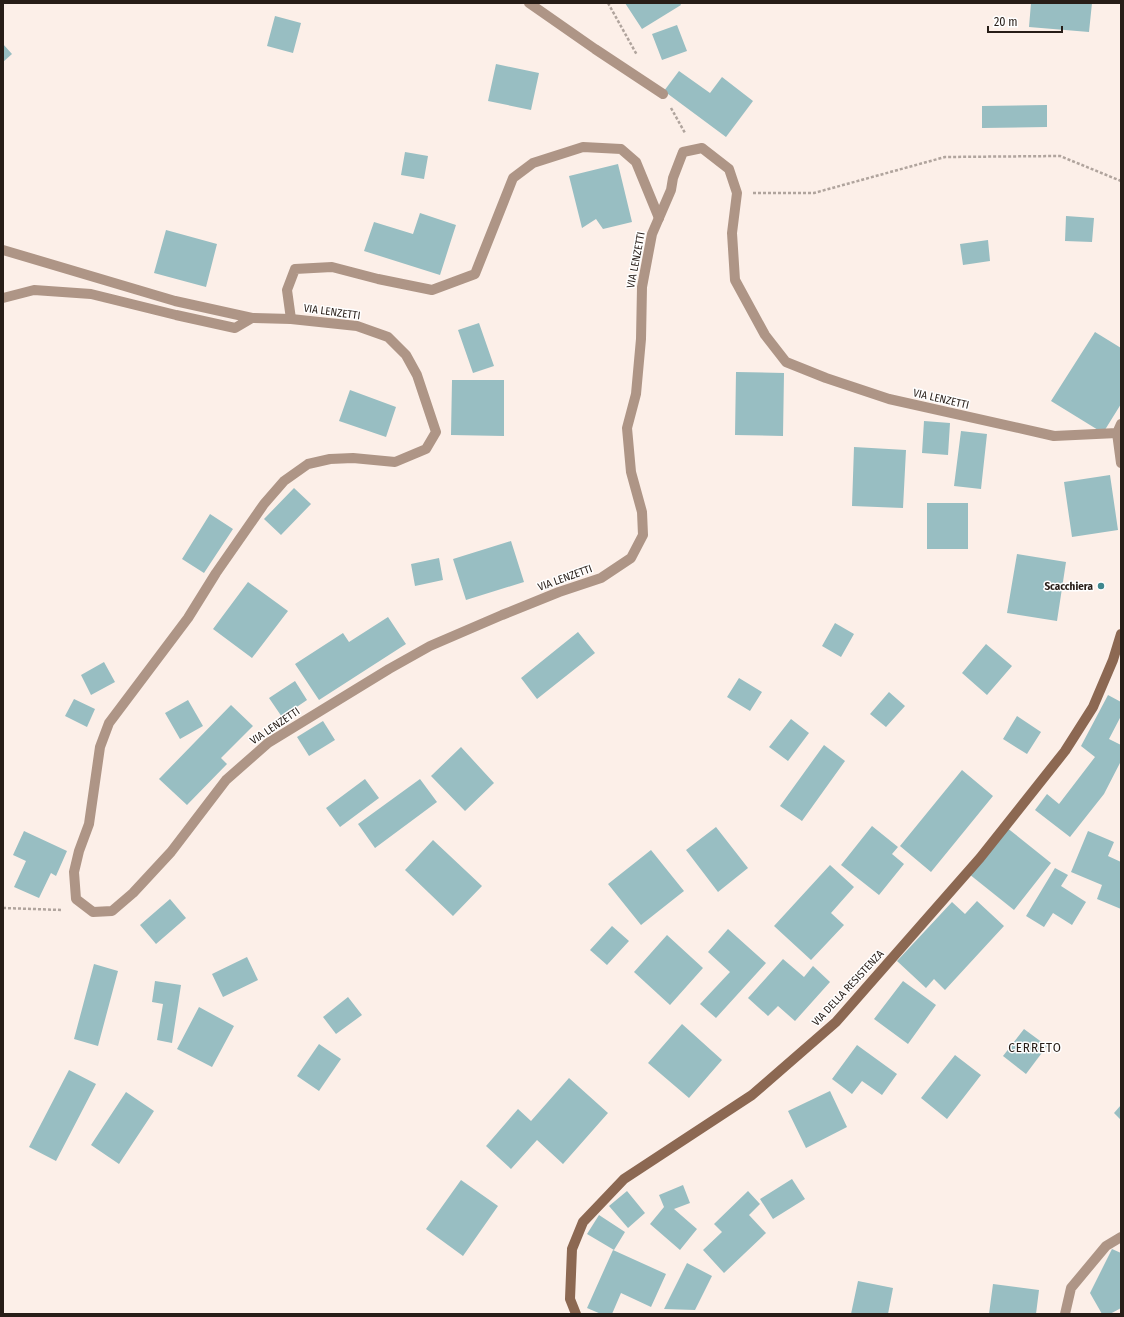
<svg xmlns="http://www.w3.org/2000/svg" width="1124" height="1317" font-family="'Fira Sans Condensed',sans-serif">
	<rect width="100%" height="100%" fill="#fcefe8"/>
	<!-- building -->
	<path fill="#98bec2" d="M625,3H680L681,5L642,29Z
		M1031,3H1092L1089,32L1029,27Z
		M275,16L301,23L293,53L267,46Z
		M677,25L687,51L662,60L652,34Z
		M3,44L12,54L3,62Z
		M496,64L539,73L531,110L488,101Z
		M679,71L710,93L722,77L753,101L726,137L664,91Z
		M1047,105V127L982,128V106Z
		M405,152L428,156L424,179L401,175Z
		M618,164L632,222L603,229L596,219L582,228L569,176Z
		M420,213L456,225L440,275L364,251L374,222L413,234Z
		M1066,216L1094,218L1092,242L1065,241Z
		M166,230L217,244L206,287L154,273Z
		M988,240L990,261L963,265L960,244Z
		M479,323L494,366L473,373L458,330Z
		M1095,332L1121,348V404L1103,433L1051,401Z
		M736,372L784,373L783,436L735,435Z
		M452,380H504V436L451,435Z
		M350,390L396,407L386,437L339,421Z
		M924,421L950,423L948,455L922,453Z
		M961,431L987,434L981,489L954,486Z
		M854,447L906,450L903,508L852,506Z
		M1110,475L1118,530L1072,537L1064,482Z
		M294,488L311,504L281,535L264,519Z
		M927,503H968V549H927Z
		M210,514L233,529L204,573L182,559Z
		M511,541L524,582L466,600L453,559Z
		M1017,554L1066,562L1057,621L1007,613Z
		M439,558L443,580L415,586L411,564Z
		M248,582L288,611L252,658L213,629Z
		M388,617L406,644L319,700L295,664L343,633L349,642Z
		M835,623L854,634L841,657L822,646Z
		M578,632L595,653L537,699L521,678Z
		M986,644L1012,666L987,695L962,673Z
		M104,662L115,682L91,695L81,675Z
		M739,678L762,692L750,711L727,697Z
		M295,681L307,700L282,717L269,698Z
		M889,692L905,706L886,727L870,714Z
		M1108,695L1121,702V716L1109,739L1121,745V761L1104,794L1070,837L1035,810L1047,794L1059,804L1095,757L1081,746Z
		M74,699L95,709L87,727L65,716Z
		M188,700L203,726L180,739L165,713Z
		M231,705L253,726L221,758L227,764L187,805L159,779Z
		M1017,716L1041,732L1027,754L1003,739Z
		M791,719L809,733L788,761L769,747Z
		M323,721L335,740L309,756L297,737Z
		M824,745L845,761L802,821L780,806Z
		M461,747L494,783L465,811L431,776Z
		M962,770L993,796L931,872L900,846Z
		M365,779L379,798L340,827L326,808Z
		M420,779L437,802L375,848L358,824Z
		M872,826L898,847L892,854L904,864L879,895L841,865Z
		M716,827L748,868L718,892L686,850Z
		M1006,827L1051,863L1014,910L969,874Z
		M24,831L67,851L56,876L51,873L39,898L14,887L26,861L13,855Z
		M1088,831L1114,842L1108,856L1121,862V909L1097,899L1102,885L1071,872Z
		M433,840L482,886L453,916L405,870Z
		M651,850L684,891L641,925L608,884Z
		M830,865L854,887L831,913L844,925L811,960L774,926Z
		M1055,868L1068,875L1061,886L1086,902L1072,925L1053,913L1044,927L1026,916Z
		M170,899L186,918L156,944L140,925Z
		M977,901L1004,926L945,990L934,979L926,988L897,961L952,902L965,914Z
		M612,926L629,941L607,965L590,950Z
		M728,929L766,963L716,1018L700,1004L730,972L708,952Z
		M667,935L703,968L670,1005L634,972Z
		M247,957L258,980L223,997L212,974Z
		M783,959L804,977L813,966L830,982L795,1021L778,1006L768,1016L748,998Z
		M94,964L118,971L98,1046L74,1039Z
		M155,981L181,985L172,1043L157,1040L163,1004L152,1002Z
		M903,981L936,1005L908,1044L874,1019Z
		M348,997L362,1015L336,1034L323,1017Z
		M199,1007L234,1026L212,1067L177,1049Z
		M682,1024L722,1060L689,1098L648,1063Z
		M1024,1029L1047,1046L1026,1074L1003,1056Z
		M319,1044L341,1059L319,1091L297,1076Z
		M857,1045L897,1074L882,1095L862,1081L852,1094L832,1079Z
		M955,1055L981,1075L947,1119L921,1098Z
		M69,1070L96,1084L56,1161L29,1147Z
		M569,1078L608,1113L563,1164L537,1140L511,1169L486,1146L518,1109L531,1121Z
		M830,1091L847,1127L806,1148L788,1111Z
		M126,1092L154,1111L119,1164L91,1145Z
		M1121,1105V1120L1114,1113Z
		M792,1179L805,1199L773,1219L760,1199Z
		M461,1180L498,1206L463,1256L426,1229Z
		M683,1185L690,1203L674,1209L697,1229L680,1250L650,1224L664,1207L659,1195Z
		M627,1191L645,1213L628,1228L609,1206Z
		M748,1191L760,1204L749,1215L766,1233L724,1273L703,1250L722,1232L714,1224Z
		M599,1215L625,1232L614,1250L587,1234Z
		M1112,1249L1121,1253V1308L1110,1314H1102L1090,1293Z
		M613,1250L666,1274L651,1307L621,1293L612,1314H601L587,1308Z
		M687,1263L712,1276L695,1310L664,1309Z
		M858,1281L893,1288L888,1314H851Z
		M993,1284L1039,1290L1036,1314H989Z"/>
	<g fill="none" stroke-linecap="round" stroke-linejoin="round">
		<!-- path -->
		<path stroke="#b0a49d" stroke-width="2.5" stroke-dasharray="3 2" stroke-linecap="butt" d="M608,3L637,55
			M671,108L685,133
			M753,193H814L945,157L1060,156L1121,181
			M3,908L62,910"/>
		<!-- lane -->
		<path stroke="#ae9586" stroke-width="10" d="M291,319L287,290L295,269L332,267L378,279L432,290L475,274L513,178L533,163L583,147L621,149L636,162L659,218"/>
		<!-- street -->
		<path stroke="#ae9586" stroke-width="10" d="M529,3L595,49L663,94
			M3,250L175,301L252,318L291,319L357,326L388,337L406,355L417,375L436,432L426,449L395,462L353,458L330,459L308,464L284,481L264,504L216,573L188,618L109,723L100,747L89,824L79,851L74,872L76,899L93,912L112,911L133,893L171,852L226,780L268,743L389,669L430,646L502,615L559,592L601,578L631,558L643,535L642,512L631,472L627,428L636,394L641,339L642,287L652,234L671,190L673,178L683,152L702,148L729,169L737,193L732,233L735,280L765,335L786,362L826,378L889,399L1054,436L1117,433
			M3,298L34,290L91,294L176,315L235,328L252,318
			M1121,424L1117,433L1121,463
			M1065,1314L1071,1288L1106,1246L1121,1237"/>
		<!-- secondary -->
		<path stroke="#8c6852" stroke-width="10" d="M576,1314L570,1299L572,1249L583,1222L624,1179L752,1095L836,1022L980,858L1065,751L1093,707L1113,660L1121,634"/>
	</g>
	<!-- markers -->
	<circle fill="#3f878e" stroke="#fff" stroke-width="1.5" cx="1101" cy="586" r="4"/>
	<g text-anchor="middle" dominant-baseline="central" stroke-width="3" stroke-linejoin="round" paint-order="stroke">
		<!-- street labels -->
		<g font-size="11" fill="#271d17" stroke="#fff">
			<text transform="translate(636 260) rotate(-79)">VIA LENZETTI</text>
			<text transform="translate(332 312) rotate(8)">VIA LENZETTI</text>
			<text transform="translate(941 399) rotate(13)">VIA LENZETTI</text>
			<text transform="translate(565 578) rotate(-20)">VIA LENZETTI</text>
			<text transform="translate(275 726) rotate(-34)">VIA LENZETTI</text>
			<text transform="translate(848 988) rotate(-47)">VIA DELLA RESISTENZA</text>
		</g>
		<!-- poi labels -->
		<g font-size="11" font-weight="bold" fill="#271d17" stroke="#fff" text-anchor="end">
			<text x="1093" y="586">Scacchiera</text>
		</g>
		<!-- quarter labels -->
		<g font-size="13" letter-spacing="1" fill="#271d17" stroke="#fff">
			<text x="1035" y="1047">CERRETO</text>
		</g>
	</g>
	<!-- border -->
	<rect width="1124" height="1317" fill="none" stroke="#271d17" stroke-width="8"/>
	<!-- scale -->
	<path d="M988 26v6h74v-6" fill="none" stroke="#271d17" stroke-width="2"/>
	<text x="994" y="26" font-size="12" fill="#271d17" stroke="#ffffff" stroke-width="3" paint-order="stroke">20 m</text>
</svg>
